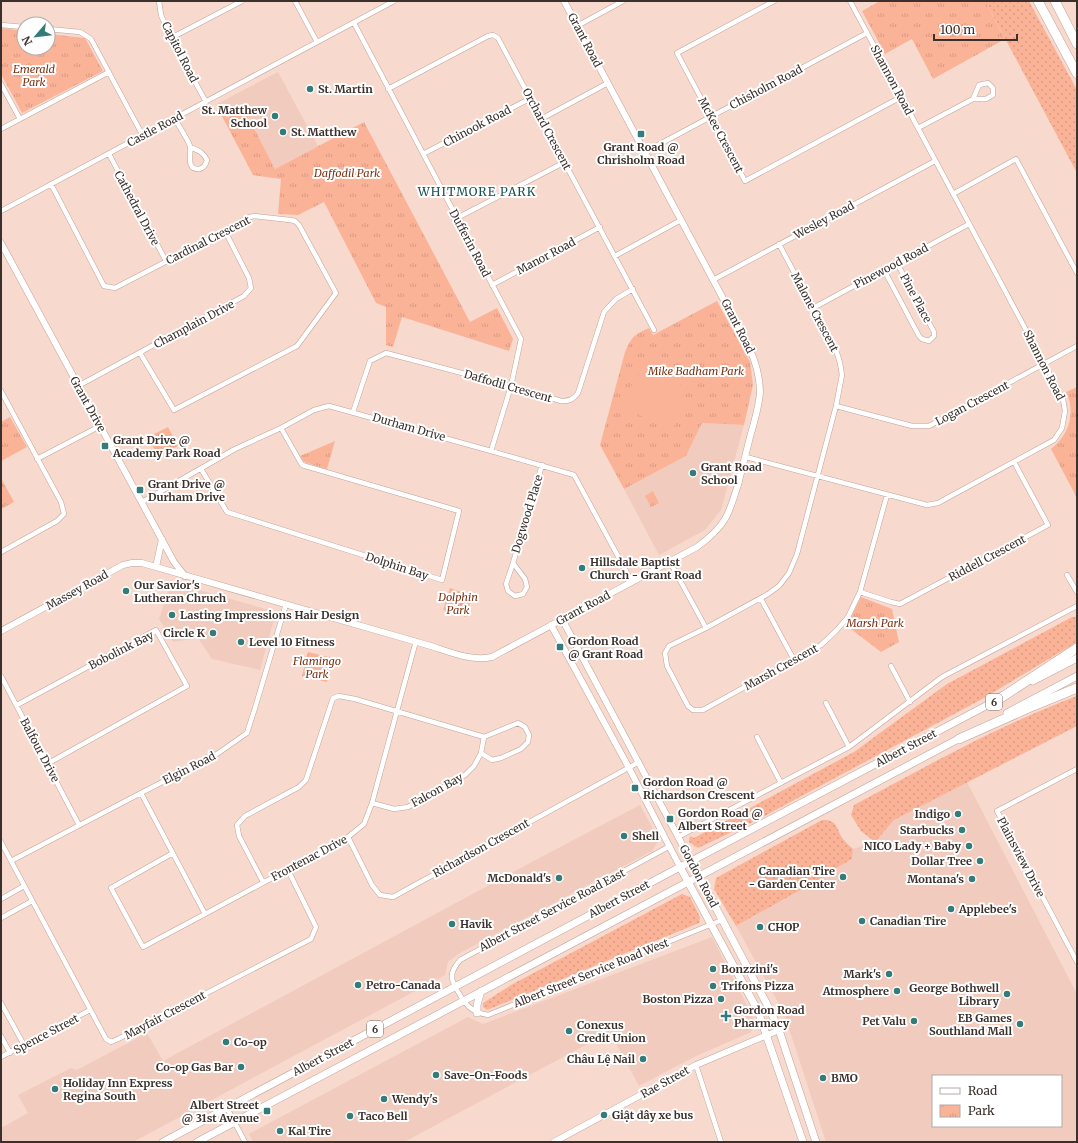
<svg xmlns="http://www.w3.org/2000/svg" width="1078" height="1143" font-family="Merriweather,serif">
	<defs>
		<pattern id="grass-dots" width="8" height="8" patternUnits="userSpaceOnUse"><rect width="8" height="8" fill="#fbb398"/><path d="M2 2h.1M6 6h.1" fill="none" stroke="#d89a83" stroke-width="1.8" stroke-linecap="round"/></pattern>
		<pattern id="park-tufts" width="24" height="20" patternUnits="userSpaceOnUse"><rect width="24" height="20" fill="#fbb398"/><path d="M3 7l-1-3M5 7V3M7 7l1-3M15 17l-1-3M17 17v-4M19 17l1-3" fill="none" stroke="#d89a83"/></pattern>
	</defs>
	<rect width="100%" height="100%" fill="#f8d9ce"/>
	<!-- built -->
	<path fill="#f1cbbd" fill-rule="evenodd" d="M278,72L318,146L275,169L244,109L227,118L219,103Z
		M702,423L744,425L721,510L705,530L659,555L624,489L686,456Z
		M171,582L276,612L260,670L212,659L198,638L173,642L159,619Z
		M967,782L1077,994V1142H826L784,1013L736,926L822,878L824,875L852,859L853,849L875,842L894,820ZM933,1076H1061V1126H933Z
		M640,805L659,840L652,851L460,953L448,962L445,975L133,1142H1V1128L28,1113L18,1095L71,1068L77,1070L147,1033L163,1061L530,863Z
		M712,937L755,1021L751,1032L694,1057L639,1086L610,1032L404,1142H253L249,1134L468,1017L483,1024Z"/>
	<!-- grass -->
	<path fill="url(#grass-dots)" d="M985,1H1029L1077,90V173Z
		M1072,617H1077V642L984,698L755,821L698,848L689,842L690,836L694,838L854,752L947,684Z
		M1077,696V726L894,820L875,842L861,831L851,815L854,805C927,766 999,725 1077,696Z
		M822,820C838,819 836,829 843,839C846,843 850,846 853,849L852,859L824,875L822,878L736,926L714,889L716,878Z
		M682,894L690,897L700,917L699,923L487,1010L483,1007V1003L511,985Z"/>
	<!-- park -->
	<path fill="url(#park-tufts)" d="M880,1H985L1005,39L933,79L912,39L885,54L862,11Z
		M1,28L24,31V48H48V34L85,38L103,71L22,113L1,74Z
		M219,103L227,118L244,109L275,169L364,122L470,322L497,308L513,339L509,351L402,317L393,347L386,345V307L376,303L324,202L298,215L278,214L281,179L253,175L216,105Z
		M717,301L750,362L753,385L744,425L702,423L686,456L624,489L600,445L625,352C632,337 633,335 649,328L653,335Z
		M1077,387V498L1051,449C1065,438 1073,422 1070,404C1070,400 1067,396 1066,392Z
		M10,417L27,447L1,461V422Z
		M168,427L178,446L158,456L148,437Z
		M335,441L327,469L304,462L300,456Z
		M1,478L14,502L1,509Z
		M653,491L659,503L651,507L645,496Z
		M450,588L472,596L466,617L443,610Z
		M861,597L892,609L899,642L881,652L847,626Z
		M308,652L332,658L327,682L302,676Z"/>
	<!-- garden -->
	<path fill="#fbb398" d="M647,361L665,366L680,384L681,409L672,432L626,408L623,399Z"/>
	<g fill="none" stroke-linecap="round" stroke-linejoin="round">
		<!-- minor casing -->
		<g stroke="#c0a398" stroke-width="5.5">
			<path id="minor" d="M159,1L161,15L171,38L206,102
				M295,1L317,42
				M774,1L677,53L745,181L901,97
				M354,23L521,339L511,386L491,451
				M1,25L24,27
				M577,26L623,1
				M48,29L80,32L91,39L143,136
				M171,38L242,1
				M1,84L20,119
				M388,89L488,36L493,35L498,38L654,330
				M175,119C179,126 188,140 190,146C192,153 185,170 199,169C204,168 206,164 207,160C203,152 199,151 190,147
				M541,119L608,83
				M918,128L973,99H986L993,95V88L988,83L979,85L973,99
				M1,129L109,72
				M645,152L867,33
				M109,154L166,261
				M423,154L531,98
				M51,184L104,286L115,288L225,231L247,218L254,216L290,220L295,221L299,225L336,293L297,346L174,410L140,353
				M953,194L1016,159L1077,273
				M1,211L394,1
				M457,218L565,162
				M779,244L837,353L840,363L842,375L836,406L797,554L789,573L779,586L768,594L706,628L669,646L665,653L667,666L688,706L693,710H703L821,645L836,631L848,617L860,592L887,495
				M615,256L681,220
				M884,270L919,336L922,339L929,341L934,336V332L897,263
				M713,280L935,161
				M492,285L600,227
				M813,308L969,224
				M78,386L244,296L251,288L249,278L225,231
				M1,391L61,502L64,514L57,521L1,552
				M836,406L912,426H929L1077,346
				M353,412L370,361L386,353L511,386L561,401C569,401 573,400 578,393L604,312L616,299L633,289
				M746,457L927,505L938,503L1054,440L1062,428L1065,411L1063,399L850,1
				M37,459L100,426
				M201,469L227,512L442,580L459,511L302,465L281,428
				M142,502L235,449L281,428L314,410L329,406L491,451L574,475L632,582
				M670,562L706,628
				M513,563L542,465
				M513,563L525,579L527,587L523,594L515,596L508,591L506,584Z
				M1067,575L1077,592
				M860,592L891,602L900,604L1048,525L1014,462
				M761,599L794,660
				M891,666L910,702
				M1,676L79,825
				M826,703L849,747
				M17,705L156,630L187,686L47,764
				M757,737L781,783
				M481,753L492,760L501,758L521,749L528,742L529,735L525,727L518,723L484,737
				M1077,769L997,811L1077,962
				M141,793L205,914L348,837L364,824L372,803L416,641
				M348,837L372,885L380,895L393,897L639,762
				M678,837L849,747L942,677L1077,606
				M1,842L106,1039L111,1042L118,1039L311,939L316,927L288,870
				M670,846L460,960C456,965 451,971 452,978C452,981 455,986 457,990C465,1004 470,1012 488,1015L722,920
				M173,853L111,888L143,947L205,914
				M11,861L141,793L217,754L247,733L255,708L286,604
				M263,882L239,836L237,825L245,816L299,787L306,780L333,698L339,696L355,699L484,737L481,753L474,766L465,775L408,807L394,809L372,803
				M1,899L24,886
				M1,918L32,901
				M1,1003L24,1045
				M1,1036L10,1053
				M1,1057L90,1010
				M696,1065L721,1142
				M227,1108L245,1142"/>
		</g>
		<!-- tertiary casing -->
		<g stroke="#c0a398" stroke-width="7">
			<path id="tertiary" d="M1,243L174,562L185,576
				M156,567L162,539
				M562,619L691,861
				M551,625L629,768L680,867
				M1,631L123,565L132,563H142L424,644C446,650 469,662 492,657L697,547C708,539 718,531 725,519C731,509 734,496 738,485C742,469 746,453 750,437C754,423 759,407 760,392C760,375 755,360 748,345L681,220L564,1
				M554,1142L696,1065L779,1030"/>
		</g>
		<!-- secondary casing -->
		<g stroke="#c0a398" stroke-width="8">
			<path id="secondary" d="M691,861L770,1010L779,1030L816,1142
				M680,867L758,1011L803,1142"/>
		</g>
		<!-- primary casing -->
		<g stroke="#c0a398" stroke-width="8">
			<path id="primary" d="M1033,681L1077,658
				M1007,713L1077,676
				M477,1013V1005L481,991
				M163,1142L680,867L997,700
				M197,1142L962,737"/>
		</g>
		<!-- motorway casing -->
		<g stroke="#c0a398" stroke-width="10">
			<path id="motorway" d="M1038,1L1077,74
				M1055,1L1077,44
				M993,703L1077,648
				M959,739L1033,706L1077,688"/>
		</g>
		<!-- minor -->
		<use href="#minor" stroke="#fff" stroke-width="4.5"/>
		<!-- tertiary -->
		<use href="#tertiary" stroke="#fff" stroke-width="6"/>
		<!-- secondary -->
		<use href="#secondary" stroke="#fff" stroke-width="7"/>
		<!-- primary -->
		<use href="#primary" stroke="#fff" stroke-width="7"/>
		<!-- motorway -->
		<use href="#motorway" stroke="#fff" stroke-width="9"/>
	</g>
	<!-- markers -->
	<g fill="#347c79" stroke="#fff" stroke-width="1.5">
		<circle cx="310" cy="89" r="4"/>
		<circle cx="275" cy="116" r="4"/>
		<circle cx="283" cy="132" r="4"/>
		<rect x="637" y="130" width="8" height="8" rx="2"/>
		<rect x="101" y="442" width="8" height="8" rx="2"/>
		<circle cx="693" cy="473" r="4"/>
		<rect x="136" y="486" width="8" height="8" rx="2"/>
		<circle cx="582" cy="568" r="4"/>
		<circle cx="126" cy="591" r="4"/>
		<circle cx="172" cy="615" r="4"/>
		<circle cx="213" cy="633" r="4"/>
		<circle cx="241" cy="642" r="4"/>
		<rect x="556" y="643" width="8" height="8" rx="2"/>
		<rect x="631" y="784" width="8" height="8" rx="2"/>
		<circle cx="958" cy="814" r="4"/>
		<rect x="666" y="815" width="8" height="8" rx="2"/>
		<circle cx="962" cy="830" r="4"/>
		<circle cx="624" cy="836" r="4"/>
		<circle cx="969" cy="846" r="4"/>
		<circle cx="980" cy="861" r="4"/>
		<circle cx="843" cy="877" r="4"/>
		<circle cx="559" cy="878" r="4"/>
		<circle cx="972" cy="879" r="4"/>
		<circle cx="951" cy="909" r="4"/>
		<circle cx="862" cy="921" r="4"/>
		<circle cx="452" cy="924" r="4"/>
		<circle cx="760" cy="927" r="4"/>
		<circle cx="713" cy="969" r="4"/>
		<circle cx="889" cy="974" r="4"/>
		<circle cx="358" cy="985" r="4"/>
		<circle cx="713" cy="986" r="4"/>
		<circle cx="897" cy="991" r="4"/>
		<circle cx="1007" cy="994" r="4"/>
		<circle cx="721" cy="999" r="4"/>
		<path d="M724 1010h4v4h4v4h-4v4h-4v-4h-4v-4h4z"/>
		<circle cx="914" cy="1021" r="4"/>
		<circle cx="1020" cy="1024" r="4"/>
		<circle cx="569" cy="1031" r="4"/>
		<circle cx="226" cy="1042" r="4"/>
		<circle cx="643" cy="1059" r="4"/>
		<circle cx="241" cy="1067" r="4"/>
		<circle cx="436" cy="1075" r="4"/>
		<circle cx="823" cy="1078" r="4"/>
		<circle cx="55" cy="1089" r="4"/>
		<circle cx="384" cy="1099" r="4"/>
		<rect x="263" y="1107" width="8" height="8" rx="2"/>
		<circle cx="604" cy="1115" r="4"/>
		<circle cx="350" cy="1116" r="4"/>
		<circle cx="280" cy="1131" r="4"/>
	</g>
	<g text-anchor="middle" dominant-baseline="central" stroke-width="4" stroke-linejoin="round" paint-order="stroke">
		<!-- shield labels -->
		<g fill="#fff" stroke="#766e6b" stroke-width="1">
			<rect x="986" y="694" width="16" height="16" rx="3"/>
			<rect x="367" y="1021" width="16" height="16" rx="3"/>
		</g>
		<g font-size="10" font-weight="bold" fill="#3b302b">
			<text x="994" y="702">6</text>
			<text x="375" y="1029">6</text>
		</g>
		<!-- street labels -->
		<g font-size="11" fill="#3b302b" stroke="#fff">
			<text transform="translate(585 40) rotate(62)">Grant Road</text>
			<text transform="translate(180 52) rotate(63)">Capitol Road</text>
			<text transform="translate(892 80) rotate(62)">Shannon Road</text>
			<text transform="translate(766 87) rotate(-28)">Chisholm Road</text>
			<text transform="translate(477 126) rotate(-28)">Chinook Road</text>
			<text transform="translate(155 129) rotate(-28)">Castle Road</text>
			<text transform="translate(547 129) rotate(62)">Orchard Crescent</text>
			<text transform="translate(721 135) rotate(62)">McKee Crescent</text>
			<text transform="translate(137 208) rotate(62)">Cathedral Drive</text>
			<text transform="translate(824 220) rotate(-28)">Wesley Road</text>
			<text transform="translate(208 240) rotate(-27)">Cardinal Crescent</text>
			<text transform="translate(470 243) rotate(62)">Dufferin Road</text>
			<text transform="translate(546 256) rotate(-28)">Manor Road</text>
			<text transform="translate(891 266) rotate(-28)">Pinewood Road</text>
			<text transform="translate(916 298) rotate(62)">Pine Place</text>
			<text transform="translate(815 312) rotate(62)">Malone Crescent</text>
			<text transform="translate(194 324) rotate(-28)">Champlain Drive</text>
			<text transform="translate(738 326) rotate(63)">Grant Road</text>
			<text transform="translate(1044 365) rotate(63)">Shannon Road</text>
			<text transform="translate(508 386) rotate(16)">Daffodil Crescent</text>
			<text transform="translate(972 403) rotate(-28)">Logan Crescent</text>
			<text transform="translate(88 404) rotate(61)">Grant Drive</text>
			<text transform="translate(409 427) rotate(16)">Durham Drive</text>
			<text transform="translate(527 514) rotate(-73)">Dogwood Place</text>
			<text transform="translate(987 558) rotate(-28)">Riddell Crescent</text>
			<text transform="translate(397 566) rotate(18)">Dolphin Bay</text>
			<text transform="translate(77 590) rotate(-29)">Massey Road</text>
			<text transform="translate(583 608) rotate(-28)">Grant Road</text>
			<text transform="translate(121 650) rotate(-27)">Bobolink Bay</text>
			<text transform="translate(781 667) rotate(-29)">Marsh Crescent</text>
			<text transform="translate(906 748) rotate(-28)">Albert Street</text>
			<text transform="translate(40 750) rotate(62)">Balfour Drive</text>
			<text transform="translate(189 768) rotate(-27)">Elgin Road</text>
			<text transform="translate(437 790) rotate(-29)">Falcon Bay</text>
			<text transform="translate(481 848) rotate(-29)">Richardson Crescent</text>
			<text transform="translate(1021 857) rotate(62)">Plainsview Drive</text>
			<text transform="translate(309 858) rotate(-28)">Frontenac Drive</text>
			<text transform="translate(699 876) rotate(62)">Gordon Road</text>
			<text transform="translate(619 899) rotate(-28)">Albert Street</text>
			<text transform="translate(552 910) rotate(-28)">Albert Street Service Road East</text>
			<text transform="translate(591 973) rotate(-22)">Albert Street Service Road West</text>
			<text transform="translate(165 1015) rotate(-28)">Mayfair Crescent</text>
			<text transform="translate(46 1034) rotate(-28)">Spence Street</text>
			<text transform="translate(323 1057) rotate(-28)">Albert Street</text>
			<text transform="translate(665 1082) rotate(-29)">Rae Street</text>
		</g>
		<!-- park labels -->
		<g font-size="11" font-style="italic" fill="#7b3214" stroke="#fff">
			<text x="34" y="69">Emerald<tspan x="34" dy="13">Park</tspan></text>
			<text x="347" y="173">Daffodil Park</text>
			<text x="696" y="371">Mike Badham Park</text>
			<text x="458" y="597">Dolphin<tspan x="458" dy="13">Park</tspan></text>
			<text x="875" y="623">Marsh Park</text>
			<text x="317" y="661">Flamingo<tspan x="317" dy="13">Park</tspan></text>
		</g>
		<!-- poi labels -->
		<g font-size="11" font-weight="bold" fill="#3b302b" stroke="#fff" text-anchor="start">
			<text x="318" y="89">St. Martin</text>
			<text x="267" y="110" text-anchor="end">St. Matthew<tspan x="267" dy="13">School</tspan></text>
			<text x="291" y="132">St. Matthew</text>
			<text x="641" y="147" text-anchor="middle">Grant Road @<tspan x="641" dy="13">Chrisholm Road</tspan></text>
			<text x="113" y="440">Grant Drive @<tspan x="113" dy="13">Academy Park Road</tspan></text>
			<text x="701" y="467">Grant Road<tspan x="701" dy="13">School</tspan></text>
			<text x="148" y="484">Grant Drive @<tspan x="148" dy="13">Durham Drive</tspan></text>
			<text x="590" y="562">Hillsdale Baptist<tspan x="590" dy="13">Church - Grant Road</tspan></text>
			<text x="134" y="585">Our Savior's<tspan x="134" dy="13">Lutheran Chruch</tspan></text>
			<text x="180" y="615">Lasting Impressions Hair Design</text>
			<text x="205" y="633" text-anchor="end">Circle K</text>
			<text x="568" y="641">Gordon Road<tspan x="568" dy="13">@ Grant Road</tspan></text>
			<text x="249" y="642">Level 10 Fitness</text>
			<text x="643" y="782">Gordon Road @<tspan x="643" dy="13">Richardson Crescent</tspan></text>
			<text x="678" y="813">Gordon Road @<tspan x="678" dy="13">Albert Street</tspan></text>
			<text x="950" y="814" text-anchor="end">Indigo</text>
			<text x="954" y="830" text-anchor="end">Starbucks</text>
			<text x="632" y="836">Shell</text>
			<text x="961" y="846" text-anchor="end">NICO Lady + Baby</text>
			<text x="972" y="861" text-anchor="end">Dollar Tree</text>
			<text x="835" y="871" text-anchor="end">Canadian Tire<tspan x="835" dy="13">- Garden Center</tspan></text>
			<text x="551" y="878" text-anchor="end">McDonald's</text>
			<text x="964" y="879" text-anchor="end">Montana's</text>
			<text x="959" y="909">Applebee's</text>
			<text x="870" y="921">Canadian Tire</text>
			<text x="460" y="924">Havik</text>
			<text x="768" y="927">CHOP</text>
			<text x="721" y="969">Bonzzini's</text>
			<text x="881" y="974" text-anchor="end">Mark's</text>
			<text x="366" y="985">Petro-Canada</text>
			<text x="721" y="986">Trifons Pizza</text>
			<text x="999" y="988" text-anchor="end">George Bothwell<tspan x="999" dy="13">Library</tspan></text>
			<text x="889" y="991" text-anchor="end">Atmosphere</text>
			<text x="713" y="999" text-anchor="end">Boston Pizza</text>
			<text x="734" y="1010">Gordon Road<tspan x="734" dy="13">Pharmacy</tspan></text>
			<text x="1012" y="1018" text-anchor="end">EB Games<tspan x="1012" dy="13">Southland Mall</tspan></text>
			<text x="906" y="1021" text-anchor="end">Pet Valu</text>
			<text x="577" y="1025">Conexus<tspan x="577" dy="13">Credit Union</tspan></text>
			<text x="234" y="1042">Co-op</text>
			<text x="635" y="1059" text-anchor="end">Châu Lệ Nail</text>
			<text x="233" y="1067" text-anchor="end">Co-op Gas Bar</text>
			<text x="444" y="1075">Save-On-Foods</text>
			<text x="831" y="1078">BMO</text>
			<text x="63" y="1083">Holiday Inn Express<tspan x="63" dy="13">Regina South</tspan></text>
			<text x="392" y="1099">Wendy's</text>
			<text x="259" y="1105" text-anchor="end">Albert Street<tspan x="259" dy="13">@ 31st Avenue</tspan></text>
			<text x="612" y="1115">Giật dây xe bus</text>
			<text x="358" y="1116">Taco Bell</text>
			<text x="288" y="1131">Kal Tire</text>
		</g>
		<!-- neighbourhood labels -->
		<g font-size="12" letter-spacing="1" fill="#195452" stroke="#fff">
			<text x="477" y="191">WHITMORE PARK</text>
		</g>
	</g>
	<!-- border -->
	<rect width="1078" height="1143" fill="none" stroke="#3b302b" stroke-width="4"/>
	<!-- legend -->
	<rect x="932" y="1075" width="130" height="52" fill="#ffffff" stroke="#b1acaa"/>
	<rect x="940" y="1088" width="20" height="6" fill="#ffffff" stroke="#b1acaa"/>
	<text x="968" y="1095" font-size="12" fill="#3b302b">Road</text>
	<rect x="940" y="1105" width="20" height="12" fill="url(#park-tufts)" stroke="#b1acaa"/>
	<text x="968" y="1115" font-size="12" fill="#3b302b">Park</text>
	<!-- north arrow -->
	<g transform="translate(36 36) rotate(242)"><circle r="19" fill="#ffffff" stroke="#b1acaa"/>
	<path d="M0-3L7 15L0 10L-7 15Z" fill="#347c79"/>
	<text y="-6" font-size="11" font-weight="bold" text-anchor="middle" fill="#3b302b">N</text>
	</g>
	<!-- scale -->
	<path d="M934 34v6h83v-6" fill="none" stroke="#3b302b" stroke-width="2"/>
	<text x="940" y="34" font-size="12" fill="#3b302b" stroke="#ffffff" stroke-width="3" paint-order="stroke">100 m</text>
</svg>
